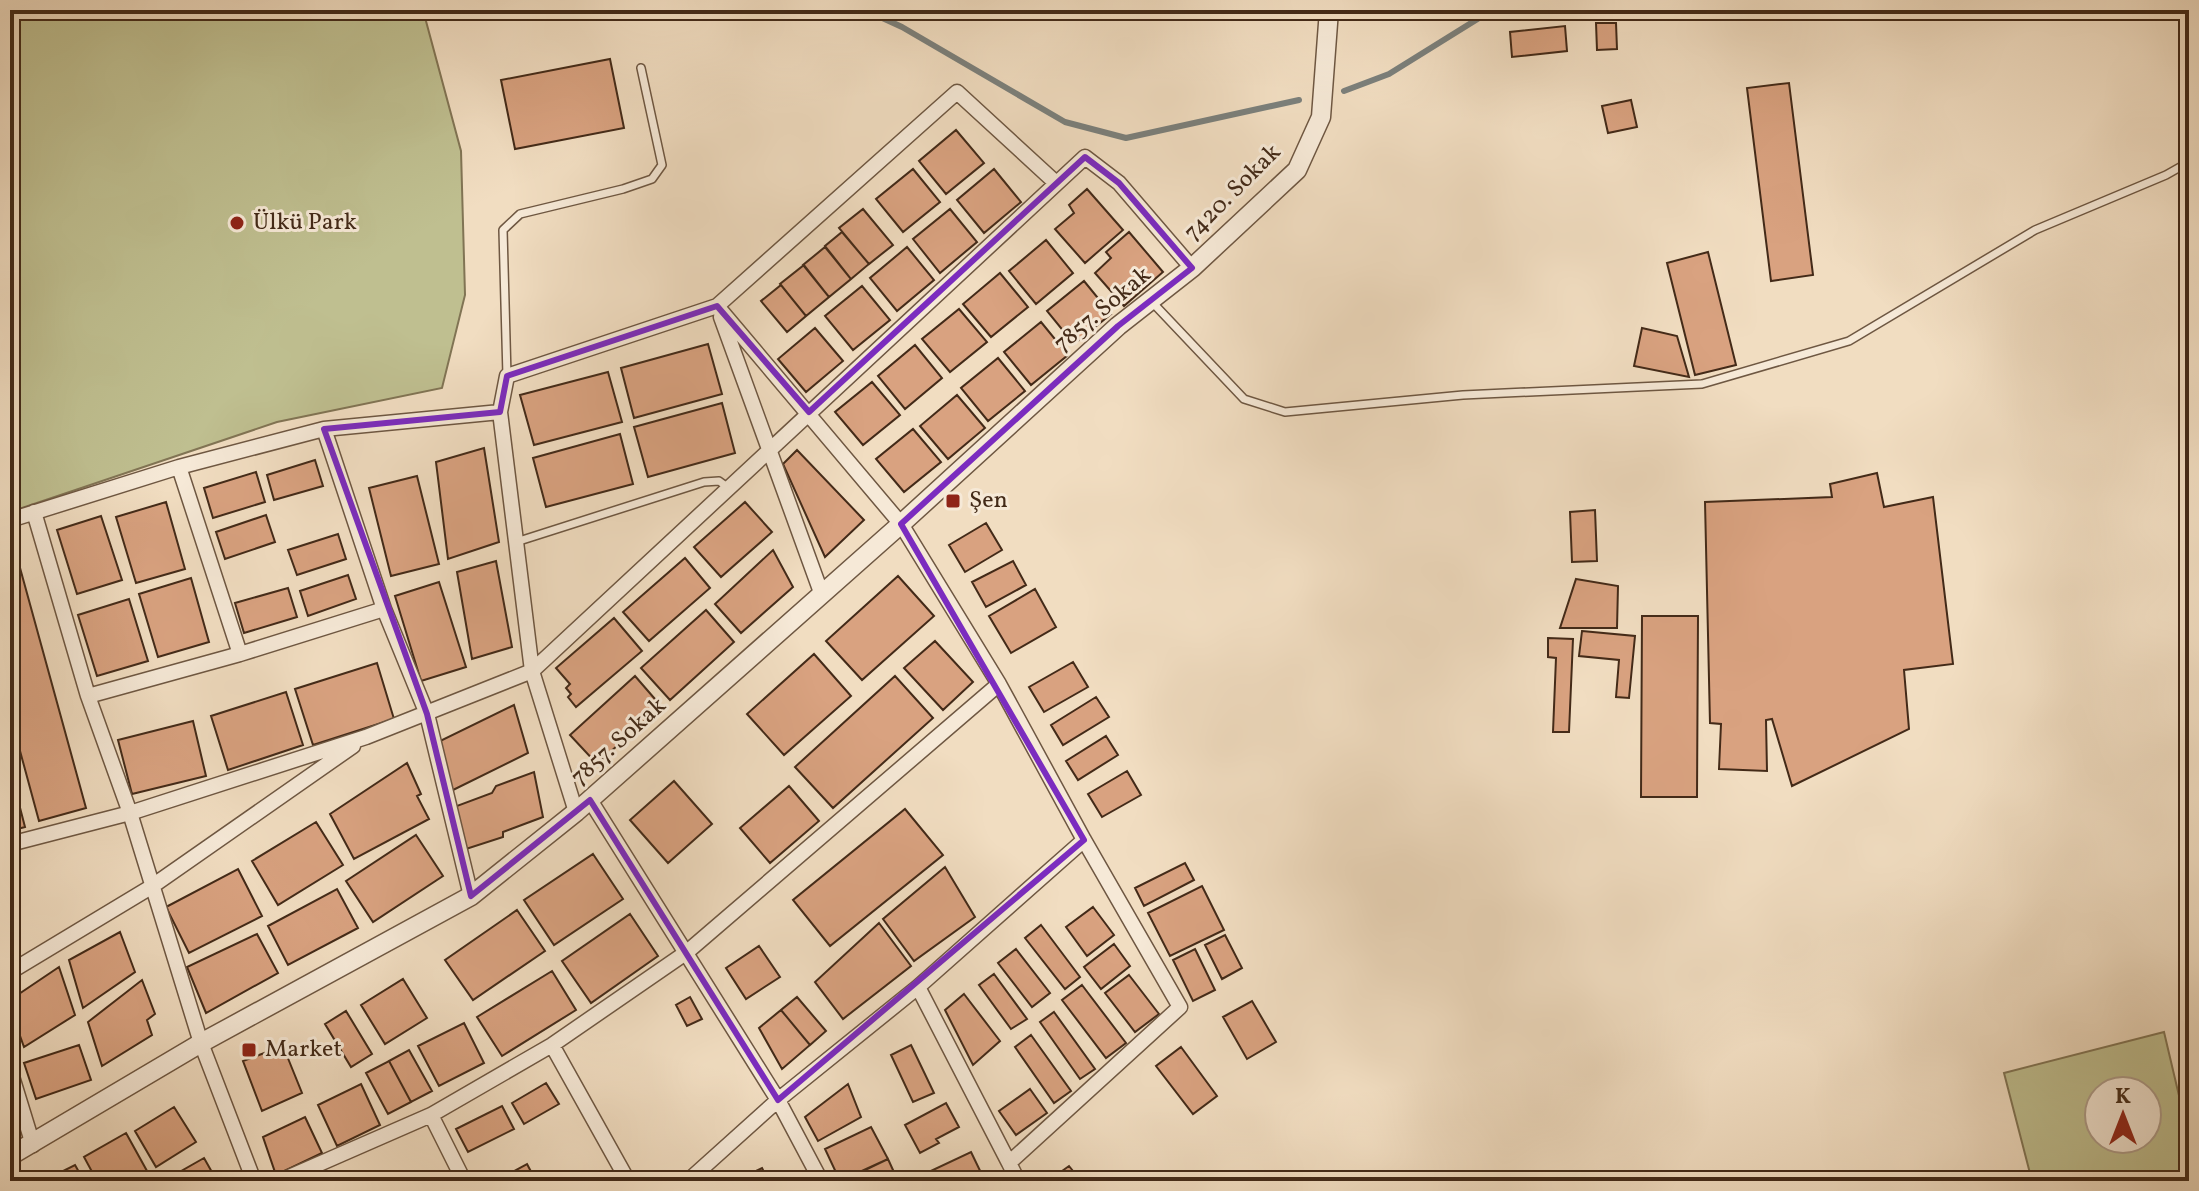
<svg xmlns="http://www.w3.org/2000/svg" width="2199" height="1191" font-family="Vollkorn,serif">
	<rect width="100%" height="100%" fill="#f1ddc1"/>
	<filter id="stains"><feTurbulence type="fractalNoise" baseFrequency=".0025" numOctaves="4"/><feColorMatrix values="0 0 0 0 .2 0 0 0 0 .09 0 0 0 0 .02 0 0 0 .5 -.17"/></filter>
	<radialGradient id="worn" r=".72"><stop offset=".6" stop-color="#630" stop-opacity="0"/><stop offset="1" stop-color="#630" stop-opacity=".3"/></radialGradient>
	<!-- green -->
	<path fill="#bfbf90" stroke="#817454" stroke-width="2" fill-rule="evenodd" d="M66,10H423L461,151L465,295L442,388L277,422L10,512V16Z
		M2164,1032L2189,1138V1181H2032L2004,1073ZM2099,1091H2147V1139H2099Z"/>
	<g fill="none" stroke-linecap="round" stroke-linejoin="round">
		<!-- stream -->
		<path stroke="#7b807c" stroke-width="6" d="M865,10L902,27L1065,122L1126,138L1299,100
			M1344,91L1389,74L1492,10"/>
	</g>
	<!-- building -->
	<path fill="#d9a280" stroke="#432a18" stroke-width="2" d="M1596,23H1616L1617,49L1597,50Z
		M1565,26L1567,51L1512,57L1510,32Z
		M610,59L624,128L515,149L501,80Z
		M1789,83L1813,275L1771,281L1747,88Z
		M1631,100L1637,127L1608,133L1602,106Z
		M956,130L984,163L946,194L919,161Z
		M913,169L940,202L903,232L876,199Z
		M994,169L1021,202L984,233L957,200Z
		M1087,189L1123,230L1085,263L1055,229L1074,213L1069,205Z
		M863,209L893,245L869,264L839,228Z
		M950,209L977,242L940,273L913,239Z
		M842,232L869,264L851,279L825,246Z
		M1129,232L1163,272L1124,306L1095,273L1111,258L1106,252Z
		M1046,240L1073,273L1036,304L1009,271Z
		M825,247L851,279L829,297L803,265Z
		M907,247L934,280L897,311L870,278Z
		M1708,252L1736,365L1695,375L1667,263Z
		M804,265L829,297L806,316L780,284Z
		M1000,273L1028,307L991,337L963,304Z
		M1084,281L1111,314L1074,344L1047,311Z
		M781,285L806,316L787,332L761,301Z
		M862,286L890,320L853,350L825,316Z
		M959,309L987,342L950,372L922,339Z
		M1041,322L1068,355L1031,385L1004,352Z
		M815,328L843,361L806,392L778,359Z
		M1642,328L1677,336L1689,377L1634,366Z
		M708,344L722,394L634,418L621,368Z
		M915,345L942,378L905,409L878,376Z
		M998,358L1025,391L988,421L961,388Z
		M608,372L622,422L534,445L520,395Z
		M872,382L900,415L863,445L835,412Z
		M957,395L985,428L948,459L920,426Z
		M722,403L735,453L648,477L634,427Z
		M913,429L941,462L904,492L876,459Z
		M620,434L633,484L546,507L533,458Z
		M484,448L499,542L448,559L436,462Z
		M797,450L864,520L825,557L783,464Z
		M315,460L323,486L274,500L267,475Z
		M256,472L265,502L213,518L204,488Z
		M1877,473L1884,507L1933,497L1953,664L1904,670L1909,729L1792,786L1772,719L1766,720L1767,771L1719,769L1721,724L1710,723L1705,502L1832,497L1830,484Z
		M417,476L439,564L391,576L369,488Z
		M166,502L185,569L136,583L116,517Z
		M745,502L772,532L721,577L694,547Z
		M1595,510L1597,561L1572,562L1570,512Z
		M266,515L275,542L225,559L216,532Z
		M101,516L122,580L77,594L57,530Z
		M986,523L1002,550L965,572L949,545Z
		M338,534L346,559L297,575L288,550Z
		M14,546L86,808L39,821L10,714V547Z
		M773,550L793,587L741,633L715,604Z
		M685,558L710,588L649,641L623,612Z
		M496,561L512,647L472,659L457,572Z
		M1013,561L1026,585L986,607L972,582Z
		M348,575L356,599L308,616L300,591Z
		M898,576L934,616L862,680L826,641Z
		M191,578L209,642L158,657L139,594Z
		M1576,579L1618,586L1617,628H1560Z
		M439,582L466,667L421,681L395,596Z
		M288,588L297,617L244,633L235,603Z
		M1035,589L1056,627L1011,653L989,616Z
		M129,599L148,661L97,676L78,615Z
		M706,610L734,642L670,700L641,668Z
		M1642,616H1698L1697,797H1641Z
		M614,618L642,651L576,707L568,697L571,694L566,688L570,684L556,668Z
		M1582,631L1635,636L1629,698L1616,697L1619,660L1579,656Z
		M1548,638L1573,639L1569,732H1553L1556,658L1548,657Z
		M935,641L973,682L943,710L904,668Z
		M814,654L851,696L784,755L747,714Z
		M1073,662L1088,687L1044,712L1029,687Z
		M377,663L394,719L313,745L295,689Z
		M635,676L661,706L597,764L570,735Z
		M895,676L933,718L833,808L795,767Z
		M286,692L303,745L228,770L211,716Z
		M1096,697L1109,717L1063,745L1051,725Z
		M514,705L528,753L451,791L438,742Z
		M193,721L206,776L132,794L118,740Z
		M1106,736L1118,755L1078,780L1066,761Z
		M407,763L421,794L417,796L429,819L354,859L330,814Z
		M10,769L25,827L10,831Z
		M1127,771L1141,795L1102,817L1088,794Z
		M534,772L543,817L503,832V837L466,849L454,807L492,793L496,786Z
		M674,781L712,824L668,863L630,820Z
		M789,786L819,821L770,863L740,828Z
		M905,809L943,855L830,946L793,900Z
		M316,822L343,865L278,905L252,861Z
		M416,835L443,876L373,922L346,881Z
		M593,854L623,899L554,945L524,900Z
		M1185,863L1194,880L1144,906L1135,888Z
		M945,867L975,917L914,961L883,919Z
		M238,869L262,916L189,953L166,907Z
		M1202,886L1224,930L1170,956L1148,913Z
		M337,889L358,928L288,965L268,926Z
		M1093,907L1114,935L1087,956L1066,927Z
		M517,910L545,951L473,1000L445,960Z
		M630,914L658,956L591,1003L562,961Z
		M879,923L911,966L843,1019L815,982Z
		M1041,925L1080,977L1065,989L1025,938Z
		M120,932L135,972L83,1008L69,960Z
		M257,934L278,973L206,1013L187,967Z
		M1225,935L1242,968L1222,979L1205,945Z
		M1114,944L1130,966L1101,989L1084,967Z
		M759,946L780,977L746,999L726,968Z
		M1016,949L1050,993L1032,1007L998,963Z
		M1195,949L1215,990L1193,1001L1173,960Z
		M59,967L75,1015L24,1047L10,1008V1000Z
		M552,971L576,1010L502,1056L477,1017Z
		M994,974L1027,1019L1011,1029L979,985Z
		M1129,975L1159,1014L1135,1032L1105,993Z
		M403,979L427,1018L385,1044L361,1005Z
		M142,980L155,1014L147,1020L152,1035L102,1066L88,1022Z
		M1082,985L1126,1043L1106,1058L1062,1000Z
		M964,994L1000,1041L973,1065L945,1010Z
		M690,997L702,1019L687,1026L676,1005Z
		M797,997L826,1031L810,1045L781,1010Z
		M1252,1001L1276,1042L1247,1059L1223,1017Z
		M781,1010L810,1045L782,1069L759,1028Z
		M346,1011L372,1054L351,1067L325,1024Z
		M1054,1012L1095,1069L1080,1079L1040,1022Z
		M464,1023L484,1063L439,1086L418,1046Z
		M1031,1035L1071,1091L1054,1103L1015,1047Z
		M79,1045L91,1080L36,1099L24,1063Z
		M911,1045L934,1093L913,1102L891,1055Z
		M283,1046L302,1093L262,1111L243,1061Z
		M1181,1047L1217,1096L1193,1114L1156,1066Z
		M409,1050L432,1091L411,1102L389,1061Z
		M389,1061L411,1102L388,1114L366,1073Z
		M546,1083L559,1104L524,1124L512,1103Z
		M361,1084L380,1125L337,1146L318,1105Z
		M848,1084L861,1117L818,1141L805,1117Z
		M1030,1089L1047,1113L1016,1135L999,1111Z
		M946,1103L959,1127L936,1139L939,1143L920,1153L905,1125Z
		M502,1106L514,1129L468,1152L456,1129Z
		M174,1107L196,1142L156,1167L135,1131Z
		M305,1117L322,1153L276,1175L263,1137Z
		M871,1127L888,1159L840,1181L825,1149Z
		M126,1133L147,1171L130,1181H97L84,1157Z
		M971,1152L985,1181H920L918,1177Z
		M204,1158L217,1181H170L169,1178Z
		M888,1159L898,1181H842Z
		M527,1164L536,1181H496Z
		M75,1165L84,1181H57L55,1175Z
		M1069,1166L1081,1181H1048Z
		M762,1168L768,1181H735Z"/>
	<g fill="none" stroke-linecap="round" stroke-linejoin="round">
		<!-- service casing -->
		<g stroke="#6e5742" stroke-width="10">
			<path id="service" d="M1152,302L1244,399L1285,412L1463,395L1702,384L1849,341L2035,230L2166,175L2189,162
				M507,376L503,230L520,214L623,189L652,179L662,165L641,68
				M516,542L704,482L719,481L730,489"/>
		</g>
		<!-- minor casing -->
		<g stroke="#6e5742" stroke-width="17">
			<path id="minor" d="M717,306L901,524L999,684L1084,840L1180,1007L1009,1163L1018,1181
				M721,317L822,595
				M324,429L384,609L427,714L471,896
				M179,467L240,654
				M34,512L88,696L130,813L201,1043L254,1181
				M10,520L179,467L324,429L500,412
				M88,696L240,654L384,609
				M590,800L778,1100L821,1181
				M576,812L532,671L500,412L507,376L717,306L957,92L1056,183
				M10,844L130,813L366,737L532,671L1085,157L1119,183L1192,268
				M10,972L151,887L353,746
				M918,987L1009,1163
				M552,1045L628,1181
				M10,1070L33,1145
				M431,1115L464,1181
				M280,1181L431,1115L552,1045L687,952L999,684
				M688,1181L778,1100L918,987L1084,840"/>
		</g>
		<!-- tertiary casing -->
		<g stroke="#6e5742" stroke-width="21">
			<path id="tertiary" d="M10,1156L201,1043L471,896L576,812L901,524L1118,326L1192,268L1297,170L1321,117L1329,10"/>
		</g>
		<!-- service -->
		<use href="#service" stroke="#f6e9d7" stroke-width="7"/>
		<!-- minor -->
		<use href="#minor" stroke="#f6e9d7" stroke-width="14"/>
		<!-- tertiary -->
		<use href="#tertiary" stroke="#f6e9d7" stroke-width="18"/>
	</g>
	<!-- marked area -->
	<path fill="none" stroke="#7b2cbf" stroke-width="6" stroke-linejoin="round" d="M1085,157L1119,183L1192,268L1118,326L901,524L1084,840L778,1100L590,800L471,896L427,714L324,429L500,412L507,376L717,306L809,412Z"/>
	<!-- markers -->
	<g fill="#8f2418" stroke="#f6e9d7" stroke-width="3">
		<circle cx="237" cy="223" r="8"/>
		<rect x="945" y="493" width="16" height="16" rx="4"/>
		<rect x="241" y="1042" width="16" height="16" rx="4"/>
	</g>
	<g text-anchor="middle" dominant-baseline="central" stroke-width="6" stroke-linejoin="round" paint-order="stroke">
		<!-- street labels -->
		<g font-size="24" fill="#432a18" stroke="#f6e9d7">
			<text transform="translate(1233 193) rotate(-45)">7420. Sokak</text>
			<text transform="translate(1103 310) rotate(-40)">7857. Sokak</text>
			<text transform="translate(619 742) rotate(-42)">7857. Sokak</text>
		</g>
		<!-- poi labels -->
		<g font-size="24" fill="#432a18" stroke="#f6e9d7" text-anchor="start">
			<text x="253" y="223">Ülkü Park</text>
			<text x="969" y="501">Şen</text>
			<text x="265" y="1050">Market</text>
		</g>
	</g>
	<!-- margin -->
	<rect width="2199" height="1191" fill="none" stroke="#f1ddc1" stroke-width="40"/>
	<rect x="12" y="12" width="2175" height="1167" fill="none" stroke="#432a18" stroke-width="4"/>
	<rect x="20" y="20" width="2159" height="1151" fill="none" stroke="#432a18" stroke-width="2"/>
	<!-- north arrow -->
	<g transform="translate(2123 1115)"><circle r="38" fill="#f6e9d7" stroke="#ae9d8b" stroke-width="2"/>
	<path d="M0-6L14 30L0 20L-14 30Z" fill="#8f2418"/>
	<text y="-12" font-size="22" font-weight="bold" text-anchor="middle" fill="#432a18">K</text>
	</g>
	<rect width="100%" height="100%" filter="url(#stains)"/>
	<rect width="100%" height="100%" fill="url(#worn)"/>
</svg>
